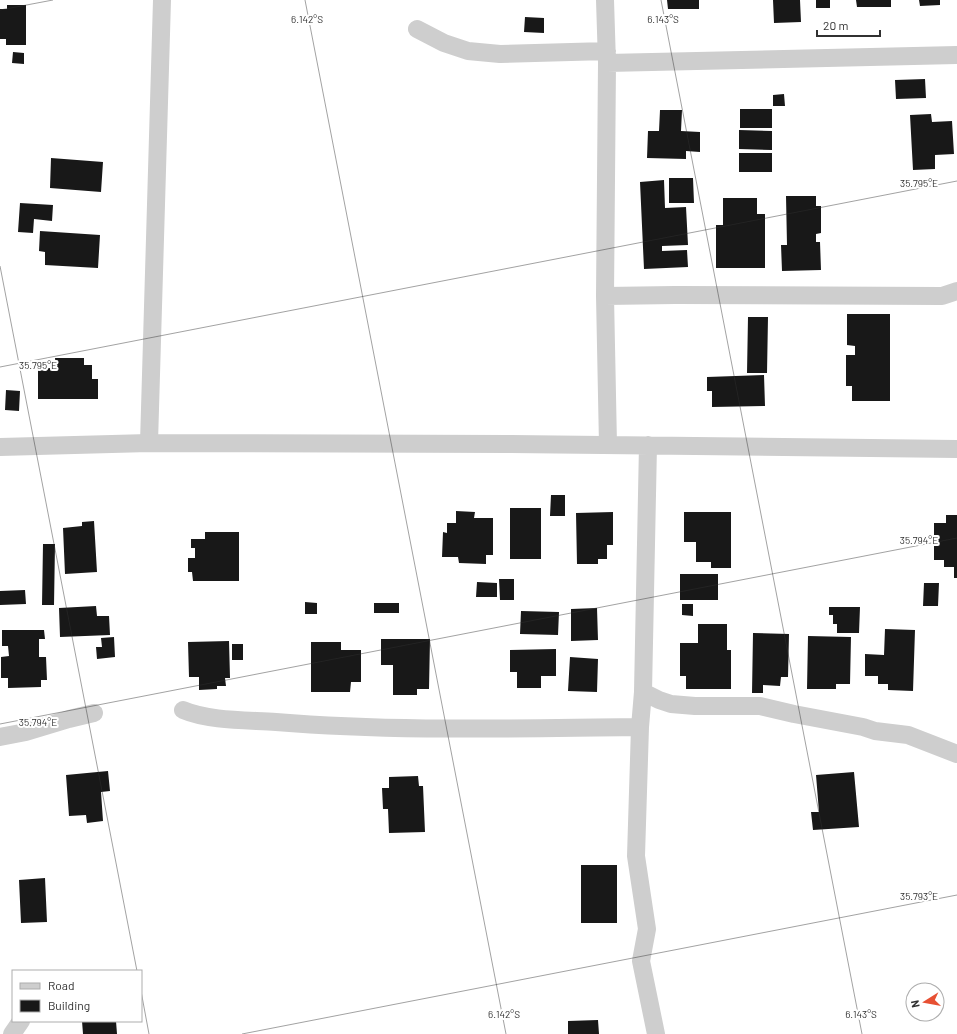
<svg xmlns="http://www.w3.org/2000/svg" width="957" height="1034" font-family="Barlow,sans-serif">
	<rect width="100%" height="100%" fill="#fff"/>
	<!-- building -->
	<path fill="#181818" d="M667,0H699V9H668Z
		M773,0H800L801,22L774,23Z
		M816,0H830V8H816Z
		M856,0H891V7H857Z
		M919,0H940V5L920,6Z
		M7,5H26V45H6V39H0V9H7Z
		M525,17L544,18V33L524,32Z
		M13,52L24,53V64L12,63Z
		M925,79L926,98L896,99L895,80Z
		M784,94L785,106H773V95Z
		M740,109H772V128H740Z
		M660,110H682L681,131L700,132V152L686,151V159L647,158L648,131H659Z
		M931,114L932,122L952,121L954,154L935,155V169L913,170L910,115Z
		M739,130L772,131V150L739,149Z
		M739,153H772V172H739Z
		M51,158L103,162L101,192L50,188Z
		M669,178H693L694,203H669Z
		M664,180L665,208L686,207L688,245L662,246V251L687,250L688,267L644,269L640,182Z
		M786,196H816V206H821V233L816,234V242H820L821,270L782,271L781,245H787Z
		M723,198H757V214H765V268H716V225H723Z
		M20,203L53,205L52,221L34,219L33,233L18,232Z
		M40,231L100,235L98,268L45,265V252L39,251Z
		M847,314H890V401H852V386H846V355H855V346L847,345Z
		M748,317H768L767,373H747Z
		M55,358H84V365H92V379H98V399H38V368H56Z
		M764,375L765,406L712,407V391H707V377Z
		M6,390L20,391L19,411L5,410Z
		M551,495H565V516H550Z
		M510,508H541V559H510Z
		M456,511L475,512L474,518H493V555H486V564L459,563L458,557H442L443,532L447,533V523H456Z
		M613,512V545H607V559H598V564H577L576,513Z
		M684,512H731V568H711V562H696V542H684Z
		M946,515H957V578H954V567H944V560H934V523H946Z
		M94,521L97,572L65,574L63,528L82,526V522Z
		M205,532H239V581H193L192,572H188V558H195V548H191V539H205Z
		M43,544H55L54,605H42Z
		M680,574H718V600H680Z
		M499,579H514V600H500Z
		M477,582L497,583V597H476Z
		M924,583H939L938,606H923Z
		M25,590L26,604L0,605V591Z
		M305,602L317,603V614H305Z
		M374,603H399V613H374Z
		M682,604H693V616L682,615Z
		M96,606L97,616H109L110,635L60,637L59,608Z
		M829,607H860L859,633H837V624H833V615H829Z
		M597,608L598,640L571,641V609Z
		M521,611L559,612L558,635L520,634Z
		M698,624H727V650H731V689H686V676H680V643H698Z
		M885,629L915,630L913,691L888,690V684H878V676H865V654L884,655Z
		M2,630H44L45,639H39V657H46L47,680H41V687L8,688V678H1V657L9,656L8,646H2Z
		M753,633L789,634L788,677H781L780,686L763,685V693H752Z
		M808,636L851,637L850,684H836V689H807Z
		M114,637L115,657L97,659L96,647H102L101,638Z
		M381,639H430L429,689H417V695H393V665H381Z
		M229,641L230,678H225L226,686H217V689L199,690V677H189L188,642Z
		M311,642H341V650H361V682H351L350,692H311Z
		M232,644H243V660H232Z
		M556,649V676H541V688H517V672H510V650Z
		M570,657L598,659L597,692L568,691Z
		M108,771L110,791L101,792L103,821L87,823L86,815L69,816L66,775Z
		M854,772L859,827L813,830L811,812H819L816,775Z
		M418,776L419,786H423L425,832L389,833L388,809H383L382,788H389V777Z
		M581,865H617V923H581Z
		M45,878L47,922L21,923L19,880Z
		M598,1020L599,1034H568V1021Z
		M82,1021H116L117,1034H83Z"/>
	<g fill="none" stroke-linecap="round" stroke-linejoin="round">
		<!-- street -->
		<path stroke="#cecece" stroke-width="18" d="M605,0L607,63L605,296L608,445
			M417,29L444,43L468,51L500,54L607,51
			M607,63L957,55
			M605,296L675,295L942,296L957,291
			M149,443L162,0
			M648,445L643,692L640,727L636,856L647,929L641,961L656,1034
			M0,447L149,443L511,444L957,449
			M643,692L659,700L671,704L695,706H760L794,714L863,727L875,731L908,735L957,754
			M183,710C209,721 247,720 276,722C397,732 519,728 640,727
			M0,737L26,732L69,719L94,713
			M12,1034L21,1021"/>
	</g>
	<!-- ticks -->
	<path fill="none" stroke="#313131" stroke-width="1" stroke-opacity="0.45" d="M305,0L506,1034M661,0L862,1034M0,10L53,0M0,266L137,971M0,367L957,181M0,724L957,538M141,991L149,1034M242,1034L957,895"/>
	<g font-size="10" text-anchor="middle" fill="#313131" stroke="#fff" stroke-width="4" stroke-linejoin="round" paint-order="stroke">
		<text x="307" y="23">6.142°S</text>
		<text x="663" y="23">6.143°S</text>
		<text x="919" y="187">35.795°E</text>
		<text x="38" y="369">35.795°E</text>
		<text x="919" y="544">35.794°E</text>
		<text x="38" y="726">35.794°E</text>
		<text x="919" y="900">35.793°E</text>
		<text x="504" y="1018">6.142°S</text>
		<text x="861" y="1018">6.143°S</text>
	</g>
	<!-- legend -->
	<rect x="12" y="970" width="130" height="52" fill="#ffffff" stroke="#adadad"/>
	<rect x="20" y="983" width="20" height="6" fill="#cecece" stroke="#adadad"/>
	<text x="48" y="990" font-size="12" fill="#313131">Road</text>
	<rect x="20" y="1000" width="20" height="12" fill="#181818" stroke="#adadad"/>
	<text x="48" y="1010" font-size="12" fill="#313131">Building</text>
	<!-- north arrow -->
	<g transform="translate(925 1002) rotate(259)"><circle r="19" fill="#ffffff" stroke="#adadad"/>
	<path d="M0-3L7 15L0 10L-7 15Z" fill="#e75033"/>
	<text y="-6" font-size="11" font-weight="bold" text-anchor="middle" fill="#313131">N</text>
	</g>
	<!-- scale -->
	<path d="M817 30v6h63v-6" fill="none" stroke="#313131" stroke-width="2"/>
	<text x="823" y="30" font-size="12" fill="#313131" stroke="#ffffff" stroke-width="3" paint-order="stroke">20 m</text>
</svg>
